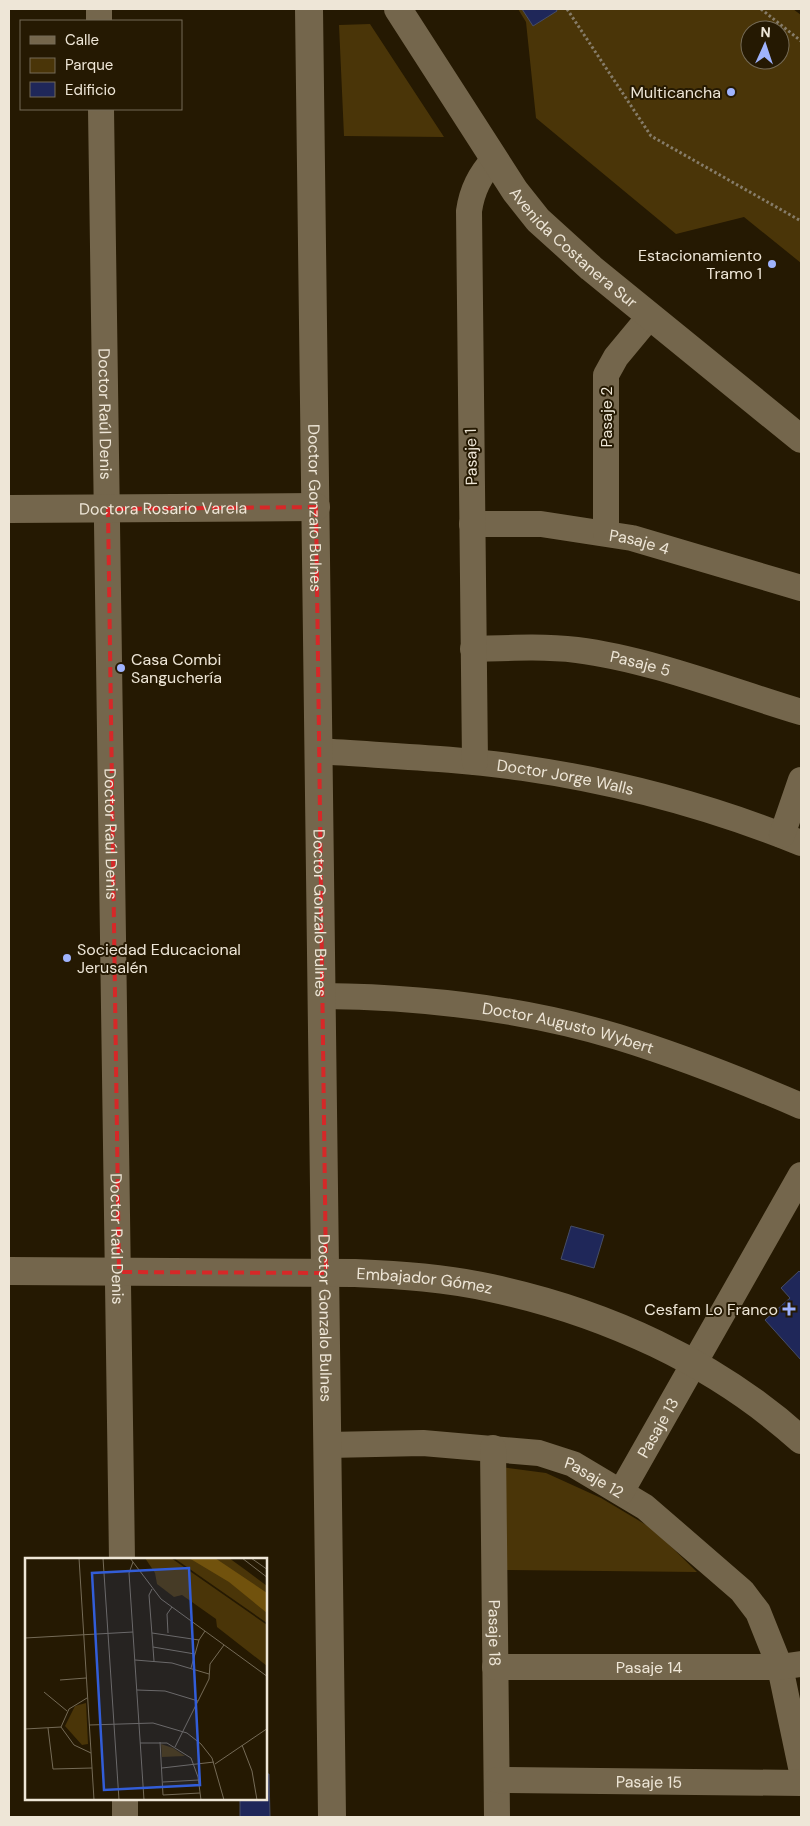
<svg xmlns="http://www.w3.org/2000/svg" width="810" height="1826" font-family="'DM Sans',sans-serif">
	<rect width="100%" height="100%" fill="#251902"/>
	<!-- green -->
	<path fill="#4a3508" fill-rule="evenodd" d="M518,9H793L801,15V263L744,217L676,234L536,118L526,22ZM750,30H780V60H750Z
		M370,24L444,137L344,136L339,25Z
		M501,1467L546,1473L601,1498L653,1529L697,1572L504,1570Z"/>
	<!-- building -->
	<path fill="#1f2759" stroke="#464d66" d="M522,9H556L557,11L533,26Z
		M571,1226L604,1235L594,1268L561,1259Z
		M799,1271L801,1273V1360L765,1320L790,1298L781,1288Z
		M266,1774H269L270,1817H240V1800H266Z"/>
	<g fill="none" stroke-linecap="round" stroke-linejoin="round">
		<!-- path -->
		<path stroke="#867c69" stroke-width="3" stroke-dasharray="2.5 2.5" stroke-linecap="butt" d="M567,9L651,136L801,221
			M761,9L801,41
			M780,42L781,40
			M763,64L766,60"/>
		<!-- minor -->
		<g stroke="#74664c" stroke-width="26">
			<path d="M99,9V21"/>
			<path id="s1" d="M101,109L122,1560"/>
			<path id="s2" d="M472,524H541L632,538L801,588"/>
			<path d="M606,533V375L616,357L650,316"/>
			<path id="s3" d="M473,649C508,648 542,646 577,650C649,659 731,691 801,712"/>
			<path id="s4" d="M319,751C387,756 456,758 523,768C619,782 712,807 801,843"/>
			<path d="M475,762L469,211C472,190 480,175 494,159"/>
			<path d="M782,835L801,780"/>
			<path id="s5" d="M323,996C422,997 522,1008 618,1037C680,1056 741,1080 801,1106"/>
			<path id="s6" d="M328,1445L423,1443L539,1453L573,1464L645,1507L742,1591L758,1612L780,1667L801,1767"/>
			<path id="s7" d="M493,1448L497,1817"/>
			<path id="s8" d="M621,1492L801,1175"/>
			<path id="s9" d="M495,1667H780L801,1664"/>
			<path id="s10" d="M497,1780L801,1783"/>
			<path d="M125,1800V1817"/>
		</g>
		<!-- tertiary -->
		<g stroke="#74664c" stroke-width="28">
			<path id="s11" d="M309,9L332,1817"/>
			<path id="s12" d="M9,509L316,507"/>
			<path id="s13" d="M9,1271L355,1273C401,1275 446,1278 491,1288C604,1312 715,1362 801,1440"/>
		</g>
		<!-- secondary -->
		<path stroke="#74664c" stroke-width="28" id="s14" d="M398,9L515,191L538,220L591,268L801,439"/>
	</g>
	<!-- marked area -->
	<path fill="none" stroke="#d62828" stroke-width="4" stroke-dasharray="10 6" stroke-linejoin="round" d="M316,507L326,1273L119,1272L108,509Z"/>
	<!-- markers -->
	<g fill="#9fb3fd" stroke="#251902" stroke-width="2">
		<circle cx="731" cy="92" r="5"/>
		<circle cx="772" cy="264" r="5"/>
		<circle cx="121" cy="668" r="5"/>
		<circle cx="67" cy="958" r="5"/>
		<path d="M786.5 1301.5h5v5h5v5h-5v5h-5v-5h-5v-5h5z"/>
	</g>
	<g text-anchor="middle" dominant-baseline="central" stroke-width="4" stroke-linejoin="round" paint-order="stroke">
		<!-- poi labels -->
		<g font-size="16" fill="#eee6d7" stroke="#251902" text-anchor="end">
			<text x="721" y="92">Multicancha</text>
			<text x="762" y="255">Estacionamiento<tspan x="762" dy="18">Tramo 1</tspan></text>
			<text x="131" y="659" text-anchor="start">Casa Combi<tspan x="131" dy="18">Sanguchería</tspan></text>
			<text x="77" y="949" text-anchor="start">Sociedad Educacional<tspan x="77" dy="18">Jerusalén</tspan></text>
			<text x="778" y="1309">Cesfam Lo Franco</text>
		</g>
		<!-- street labels -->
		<g font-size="16" fill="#eee6d7" stroke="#251902">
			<text stroke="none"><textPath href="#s14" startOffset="298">Avenida Costanera Sur</textPath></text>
			<text stroke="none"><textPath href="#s1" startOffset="305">Doctor Raúl Denis</textPath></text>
			<text transform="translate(606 417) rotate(-90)">Pasaje 2</text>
			<text transform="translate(471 457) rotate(-91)">Pasaje 1</text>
			<text stroke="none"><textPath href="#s12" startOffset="154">Doctora Rosario Varela</textPath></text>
			<text stroke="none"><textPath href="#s11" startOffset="499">Doctor Gonzalo Bulnes</textPath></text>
			<text stroke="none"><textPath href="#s2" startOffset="169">Pasaje 4</textPath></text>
			<text stroke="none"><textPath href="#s3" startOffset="169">Pasaje 5</textPath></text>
			<text stroke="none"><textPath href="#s4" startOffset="248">Doctor Jorge Walls</textPath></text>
			<text stroke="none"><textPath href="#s1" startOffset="725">Doctor Raúl Denis</textPath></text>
			<text stroke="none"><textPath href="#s11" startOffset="904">Doctor Gonzalo Bulnes</textPath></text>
			<text stroke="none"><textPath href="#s5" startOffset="248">Doctor Augusto Wybert</textPath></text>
			<text stroke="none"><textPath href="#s1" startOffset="1130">Doctor Raúl Denis</textPath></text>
			<text stroke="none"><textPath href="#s13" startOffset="416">Embajador Gómez</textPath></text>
			<text stroke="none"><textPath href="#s11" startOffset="1309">Doctor Gonzalo Bulnes</textPath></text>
			<text stroke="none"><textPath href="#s8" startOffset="74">Pasaje 13</textPath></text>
			<text stroke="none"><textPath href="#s6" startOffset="272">Pasaje 12</textPath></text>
			<text stroke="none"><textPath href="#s7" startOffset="185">Pasaje 18</textPath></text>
			<text stroke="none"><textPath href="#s9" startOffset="154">Pasaje 14</textPath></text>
			<text stroke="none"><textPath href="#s10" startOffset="152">Pasaje 15</textPath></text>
		</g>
	</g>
	<!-- overview -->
	<g transform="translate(25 1558)">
		<rect width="242" height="242" fill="#251902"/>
		<path d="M120,0H146L242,67V108L192,69L191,61L157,37L149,39L132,26L130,15ZM149,0H204L222,13L242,28V65ZM61,145L63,186L57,187L40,168L50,148ZM136,186L148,190L160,198L137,199Z" fill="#4a3508"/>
		<path d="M164,0H190L242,35V55L204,24Z" fill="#71520d"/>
		<path fill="none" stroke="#756b57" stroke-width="1" d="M54,0L69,242M78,0L94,242M105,0L136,41L243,119M217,0L243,20M226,0L243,12M108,4L104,15L119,242M127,31L124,37L129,103M127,75L174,82M143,75L142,56L147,49M0,80L108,74M128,89L170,96M110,102L147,105L184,116M166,110L174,82L180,73M35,122L61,120M112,132L140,133L173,143M19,134L42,153M64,167L128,165L162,175L176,186L187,200L199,242M36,169L44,151L62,140M36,169L49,187L66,195M23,170L28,211L67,210M0,171L36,169M135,184L138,237L175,235M115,185H142L166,200L173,219L176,242M217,187L227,213L232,242M150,189L184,121L185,106L199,87M190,206L243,170M137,210L189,204M138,224L174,222"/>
		<path fill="#325dd8" fill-opacity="0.15" stroke="#325dd8" stroke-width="2.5" d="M164,10L175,227L79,232L67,15Z"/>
		<rect width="242" height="242" fill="none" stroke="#eee6d7" stroke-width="2.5"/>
	</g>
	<!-- border -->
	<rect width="810" height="1826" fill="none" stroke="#eee6d7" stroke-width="20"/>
	<!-- legend -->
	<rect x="20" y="20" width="162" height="90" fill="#251902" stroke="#756b57"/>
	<rect x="30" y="36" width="25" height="8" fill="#74664c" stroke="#756b57"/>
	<text x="65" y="45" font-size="15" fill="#eee6d7">Calle</text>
	<rect x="30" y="58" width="25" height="15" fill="#4a3508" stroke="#756b57"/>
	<text x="65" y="70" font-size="15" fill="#eee6d7">Parque</text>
	<rect x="30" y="82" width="25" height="15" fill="#1f2759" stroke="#756b57"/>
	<text x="65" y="95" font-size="15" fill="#eee6d7">Edificio</text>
	<!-- north arrow -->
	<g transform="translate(765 45) rotate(3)"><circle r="24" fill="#251902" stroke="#756b57"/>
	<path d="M0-4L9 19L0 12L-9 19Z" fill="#9fb3fd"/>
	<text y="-8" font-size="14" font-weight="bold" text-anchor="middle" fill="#eee6d7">N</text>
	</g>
</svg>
